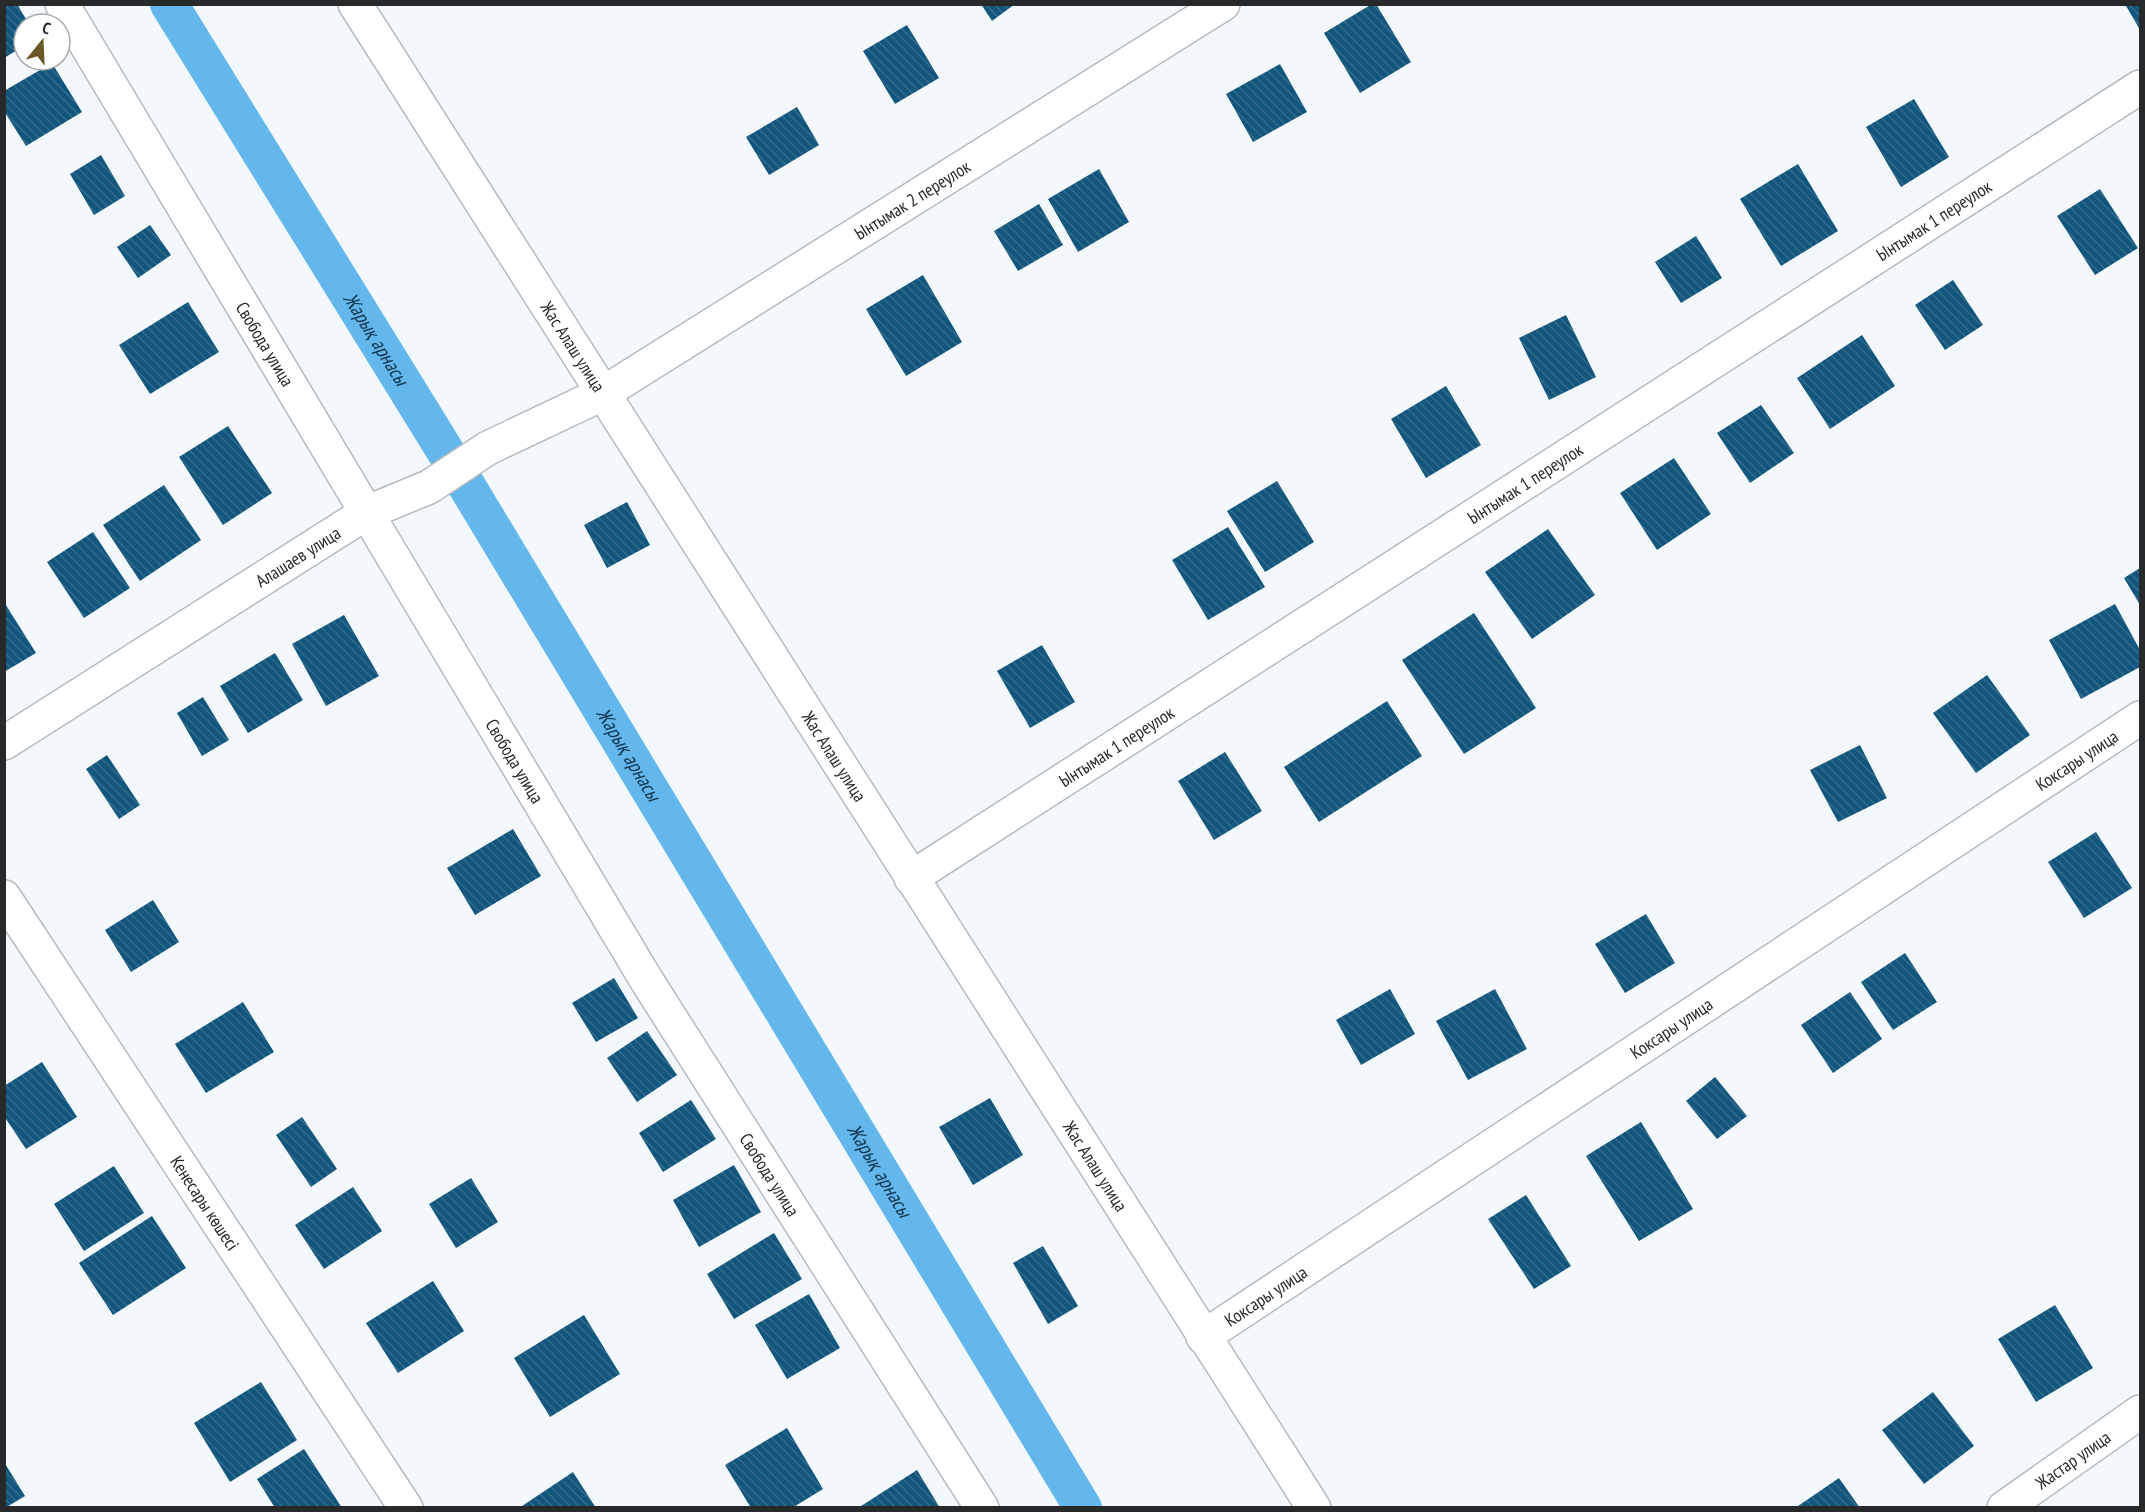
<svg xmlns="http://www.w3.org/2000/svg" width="2145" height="1512" font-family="'PT Sans Narrow',sans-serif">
	<defs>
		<pattern id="building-back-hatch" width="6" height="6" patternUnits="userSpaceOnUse" patternTransform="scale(1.5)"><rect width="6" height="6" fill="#12567d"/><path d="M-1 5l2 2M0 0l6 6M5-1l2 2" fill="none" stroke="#346b8a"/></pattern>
	</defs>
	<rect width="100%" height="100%" fill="#f3f8fc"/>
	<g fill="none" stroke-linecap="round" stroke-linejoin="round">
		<!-- canal -->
		<path stroke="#64b7ed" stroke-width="38" id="s1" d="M169,4L465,483L1083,1508"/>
	</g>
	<!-- building -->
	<path fill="url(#building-back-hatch)" d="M4,4H17L29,24H24V46L4,58Z
		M981,4H1015L992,21Z
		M1372,4H1376L1411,62L1360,93L1324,33Z
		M2125,4H2140V30Z
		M907,25L939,78L895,104L863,51Z
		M52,63L82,112L26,146L4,111V91Z
		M1280,64L1307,112L1253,142L1226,94Z
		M1914,99L1949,157L1901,187L1866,127Z
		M797,107L819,145L769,175L746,137Z
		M101,155L125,196L94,215L70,174Z
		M1798,164L1838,231L1781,266L1740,199Z
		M1099,169L1129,222L1078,252L1048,199Z
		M2100,189L2138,248L2095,275L2057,216Z
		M1039,204L1063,245L1018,271L994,231Z
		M150,225L171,255L138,278L117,247Z
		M1696,236L1722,278L1681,303L1655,262Z
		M923,275L962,342L906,376L866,309Z
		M1953,280L1983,325L1945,350L1915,305Z
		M188,302L219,352L150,394L119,345Z
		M1566,315L1596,377L1549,400L1519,338Z
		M1862,335L1895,386L1830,429L1797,378Z
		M1446,386L1481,445L1426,478L1391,419Z
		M1761,405L1794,453L1750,483L1717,433Z
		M228,426L272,493L223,525L179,457Z
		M1674,458L1711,514L1657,550L1620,493Z
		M1277,481L1314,542L1265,572L1227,511Z
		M164,485L201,540L140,581L103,525Z
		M627,502L650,545L607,568L584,525Z
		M1228,527L1265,587L1208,620L1172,560Z
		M1548,529L1595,595L1532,639L1485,572Z
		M93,532L130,588L84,618L47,562Z
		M2140,568V605L2124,578Z
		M4,602L36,653L4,672Z
		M2115,604L2140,650V667L2081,699L2049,640Z
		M1474,613L1536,708L1464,754L1402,660Z
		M344,615L379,676L326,706L292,644Z
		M1042,645L1075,702L1030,728L997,671Z
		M275,653L303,700L248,733L220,686Z
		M1987,675L2030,735L1976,773L1933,713Z
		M203,697L229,740L202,756L177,713Z
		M1387,701L1422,756L1319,822L1284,767Z
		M1860,745L1887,798L1838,822L1810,770Z
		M1225,752L1262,811L1214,840L1178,781Z
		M107,755L140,805L119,819L86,769Z
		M513,829L541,876L475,915L447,868Z
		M2096,832L2132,888L2084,918L2048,862Z
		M153,900L179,942L131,972L105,930Z
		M1646,914L1675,963L1625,993L1595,944Z
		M1905,953L1937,1002L1893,1030L1861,982Z
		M614,978L638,1018L596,1042L572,1003Z
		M1390,989L1415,1034L1361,1065L1336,1020Z
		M1495,989L1527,1049L1468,1080L1436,1021Z
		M1850,992L1882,1039L1833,1073L1801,1025Z
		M243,1002L274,1052L206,1093L175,1044Z
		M647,1031L677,1075L637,1102L607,1058Z
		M42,1062L77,1117L26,1149L4,1116V1086Z
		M1715,1077L1747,1116L1717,1139L1686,1101Z
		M990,1098L1023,1155L973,1185L939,1127Z
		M691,1100L716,1139L663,1172L639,1133Z
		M302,1117L337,1169L311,1187L276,1135Z
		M1641,1122L1693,1209L1639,1241L1586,1156Z
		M734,1165L761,1212L699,1247L673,1200Z
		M114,1166L144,1213L84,1251L54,1204Z
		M471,1178L498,1222L456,1248L429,1204Z
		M353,1187L382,1231L324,1269L295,1225Z
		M1526,1195L1571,1266L1534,1289L1488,1219Z
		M152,1216L186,1268L113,1315L79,1263Z
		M774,1233L802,1279L734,1319L707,1274Z
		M1043,1246L1078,1306L1048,1324L1013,1263Z
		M433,1281L464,1331L398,1373L366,1323Z
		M809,1294L840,1348L787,1379L755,1325Z
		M2055,1305L2093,1368L2036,1402L1998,1339Z
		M584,1315L620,1374L550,1417L514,1358Z
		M261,1382L297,1440L230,1482L194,1423Z
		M1933,1392L1974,1446L1924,1484L1882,1430Z
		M787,1428L823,1489L792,1508H751L725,1465Z
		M304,1449L342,1508H275L257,1479Z
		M4,1462L25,1496L5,1508H4Z
		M917,1470L940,1508H858Z
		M573,1472L596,1508H519Z
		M1839,1478L1860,1508H1799L1798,1506Z"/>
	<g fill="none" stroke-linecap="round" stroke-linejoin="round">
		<!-- minor casing -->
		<g stroke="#b6bbbf" stroke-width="36">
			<g id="minor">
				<path id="s2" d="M62,4L647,981L982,1508"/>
				<path id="s3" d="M355,4L1314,1508"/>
				<path id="s4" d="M4,743L366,513L429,487L488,448L602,394L1223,4"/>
				<path id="s5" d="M911,878L2140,87"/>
				<path id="s6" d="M4,897L406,1508"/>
				<path id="s7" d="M1203,1337L2140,718"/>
				<path id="s8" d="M2004,1508L2140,1412"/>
			</g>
		</g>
		<!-- minor -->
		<use href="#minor" stroke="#fff" stroke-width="33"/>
	</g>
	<g text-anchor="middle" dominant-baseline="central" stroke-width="6" stroke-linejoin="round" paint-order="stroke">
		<!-- street labels -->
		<g font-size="18" fill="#28292b" stroke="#fff">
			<text stroke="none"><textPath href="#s4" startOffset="1060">Ынтымак 2 переулок</textPath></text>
			<text stroke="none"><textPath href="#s5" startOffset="1216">Ынтымак 1 переулок</textPath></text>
			<text stroke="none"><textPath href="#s2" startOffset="396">Свобода улица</textPath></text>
			<text stroke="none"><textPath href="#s3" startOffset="406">Жас Алаш улица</textPath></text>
			<text stroke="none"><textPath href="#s5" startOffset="730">Ынтымак 1 переулок</textPath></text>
			<text stroke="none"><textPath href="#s4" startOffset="348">Алашаев улица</textPath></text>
			<text stroke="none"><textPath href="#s5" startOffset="244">Ынтымак 1 переулок</textPath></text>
			<text stroke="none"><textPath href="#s3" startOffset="892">Жас Алаш улица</textPath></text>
			<text stroke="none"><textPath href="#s7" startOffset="1047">Коксары улица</textPath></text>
			<text stroke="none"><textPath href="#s2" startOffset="882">Свобода улица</textPath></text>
			<text stroke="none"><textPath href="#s7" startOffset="561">Коксары улица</textPath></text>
			<text stroke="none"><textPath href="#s3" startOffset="1378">Жас Алаш улица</textPath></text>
			<text stroke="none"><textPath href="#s2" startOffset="1368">Свобода улица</textPath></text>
			<text stroke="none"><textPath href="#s6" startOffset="366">Кенесары көшесі</textPath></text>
			<text stroke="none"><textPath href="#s7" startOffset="75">Коксары улица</textPath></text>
			<text stroke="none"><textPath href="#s8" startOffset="84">Жастар улица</textPath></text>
		</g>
		<!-- water labels -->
		<g font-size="20" font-style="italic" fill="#11354b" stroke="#fff">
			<text stroke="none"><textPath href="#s1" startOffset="394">Жарық арнасы</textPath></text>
			<text stroke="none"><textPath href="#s1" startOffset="880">Жарық арнасы</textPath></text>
			<text stroke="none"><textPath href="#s1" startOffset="1366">Жарық арнасы</textPath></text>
		</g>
	</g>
	<!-- border -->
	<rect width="2145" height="1512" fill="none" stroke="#28292b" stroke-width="12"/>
	<!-- north arrow -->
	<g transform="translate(42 42) rotate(18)"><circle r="28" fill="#ffffff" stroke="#a9a9aa" stroke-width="1.5"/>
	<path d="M0-4.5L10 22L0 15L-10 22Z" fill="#695725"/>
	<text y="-9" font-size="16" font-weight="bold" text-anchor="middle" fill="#28292b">С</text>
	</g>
</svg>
